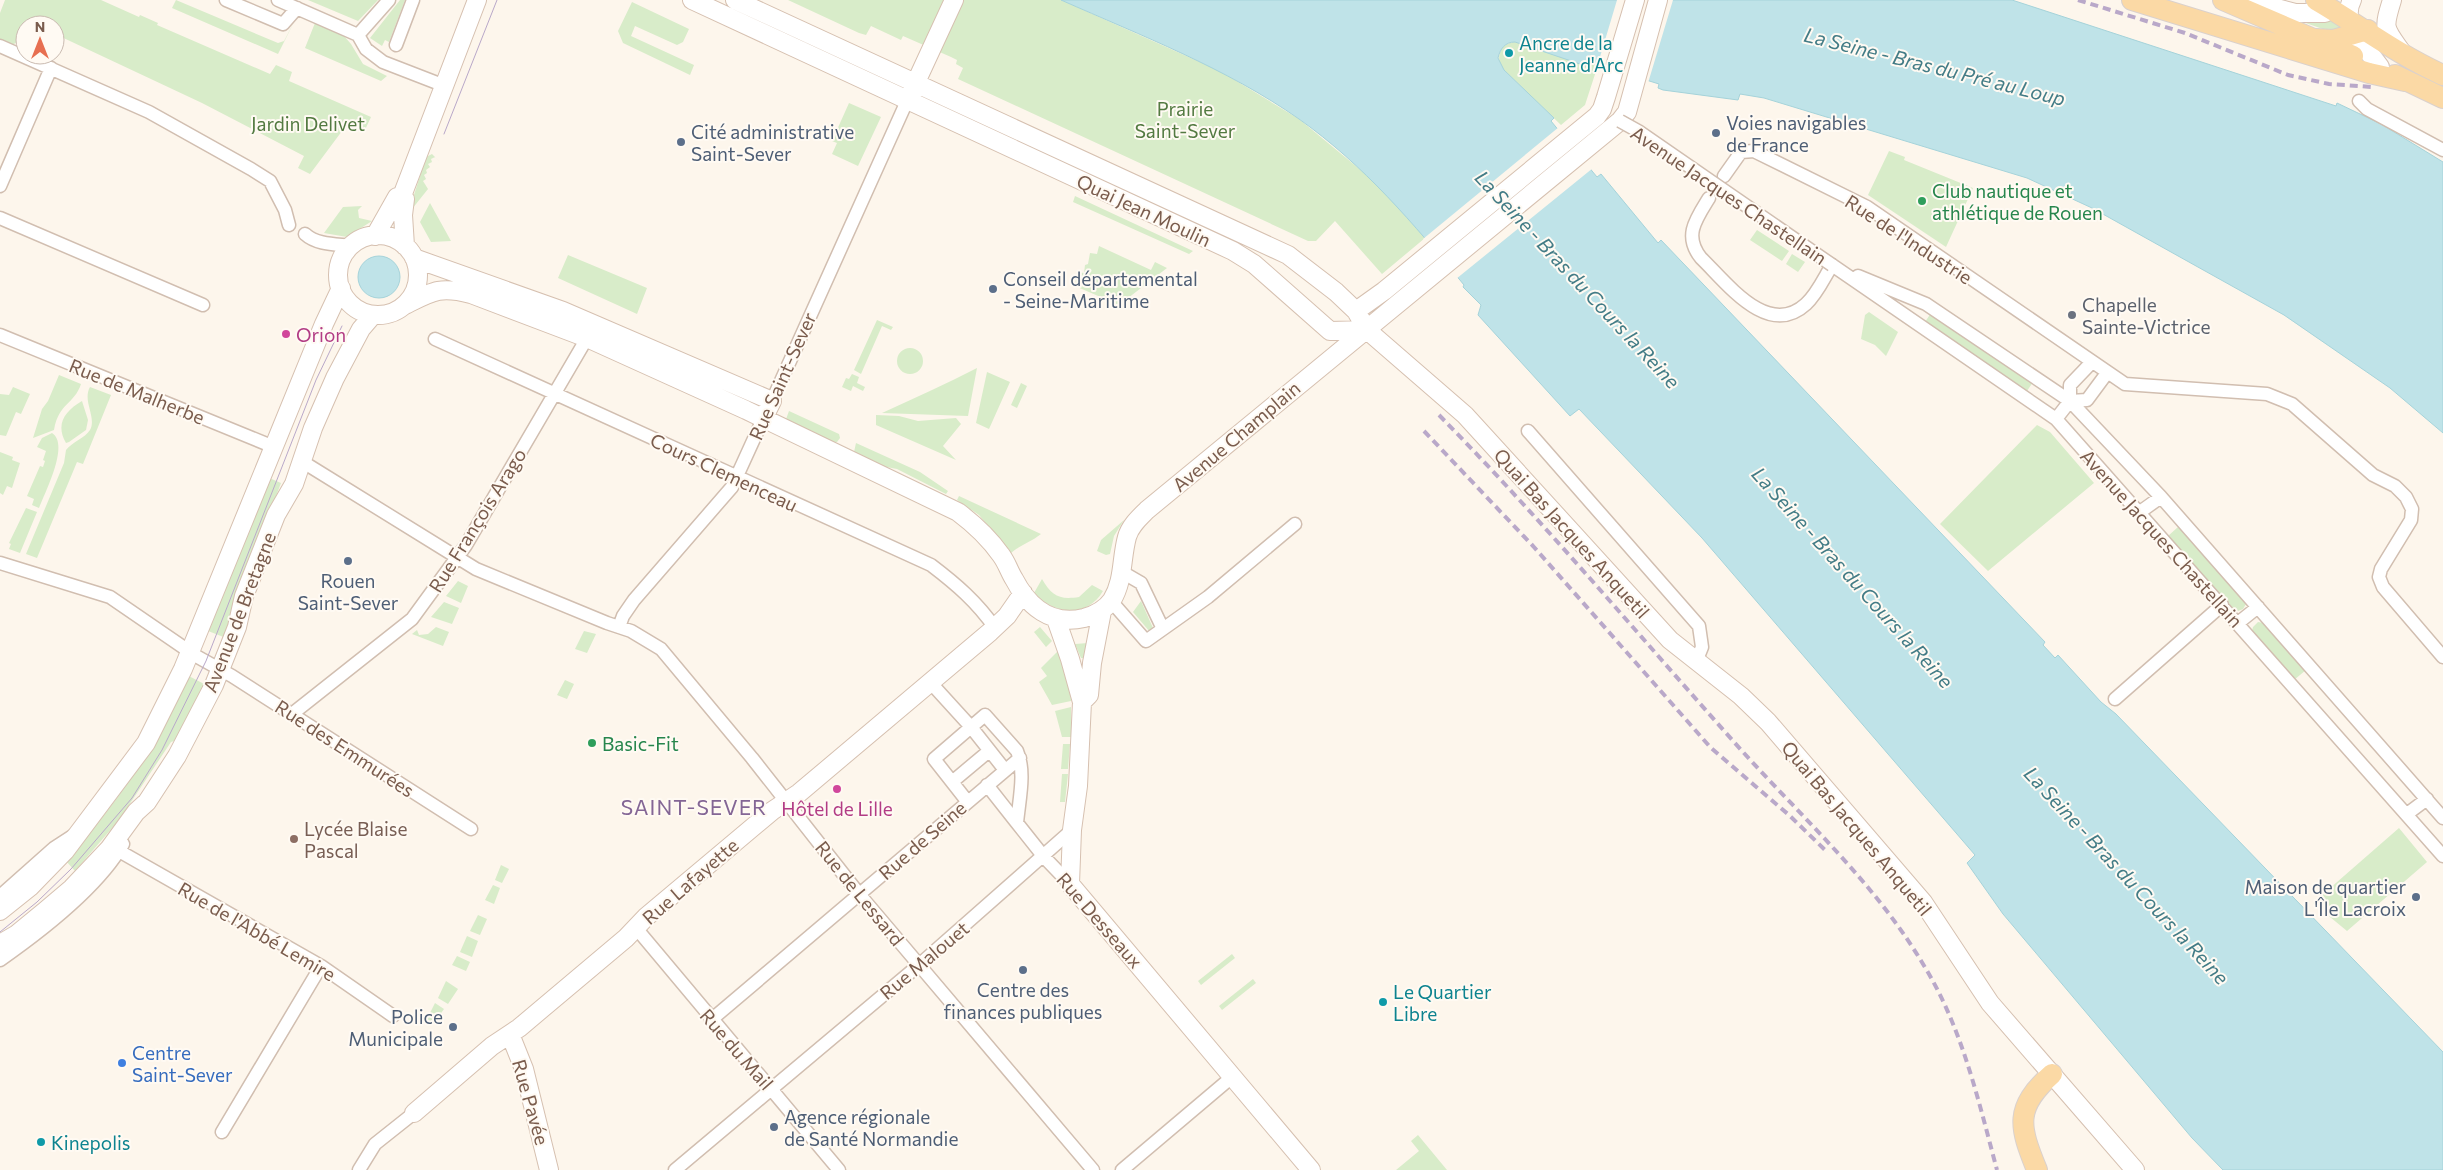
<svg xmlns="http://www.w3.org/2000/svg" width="2443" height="1170" font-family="Commissioner,sans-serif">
	<rect width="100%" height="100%" fill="#fdf6ec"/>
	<!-- green -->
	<path fill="#d8ecc9" d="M5,0H101L139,17L140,15L158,23L157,25L270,74L276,65L292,72L289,81L371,117L364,132L345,127L310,174L298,168L304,156L202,103L55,34V25H25V41H18L9,48L0,43V13Z
		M176,0L278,43L284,41L295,20L278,54L172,8Z
		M308,0H378L358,21Z
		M400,0H405L389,42L385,40L382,46L370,38Z
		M788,0H1061L1220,71L1299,119L1374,181L1425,238L1382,274L1335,221L1316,241H1308L958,79L963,68L956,64L957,60L951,57L903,36L901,40L871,26L866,35L859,33Z
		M632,2L689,29L683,42L677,45L635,26L631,36L694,65L690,75L623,43L618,31Z
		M2332,17L2345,29L2334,33L2300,21Z
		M315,23L344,36L351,44L363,64L387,76L381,81L305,48Z
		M1515,42L1588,66L1590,63L1598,65L1585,105L1561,125L1501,67C1496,55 1501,43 1515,42Z
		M849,103L881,117L858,166L832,154L837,143L832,141Z
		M1889,151L1905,157L1904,160L1973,188L1946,247L1868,195Z
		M432,154L439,161L435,157L431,159L432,162L428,164L430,167L426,170L427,173L424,175L426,179L423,181L428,189L412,209L413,198L426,157Z
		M1075,196L1193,251L1189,254L1073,202Z
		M430,203L451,241L431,242L420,222Z
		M362,206L358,210L359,218L372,221L347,237L324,233L343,207Z
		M1757,230L1789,251L1782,261L1750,240Z
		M1099,246L1151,270L1155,262L1167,268L1119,305L1075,286L1077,272L1084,273L1085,265L1088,264L1090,253L1097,254Z
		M1792,254L1805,262L1798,272L1786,264Z
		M568,255L647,288L637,314L558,278Z
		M1869,312L1898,332L1886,356L1875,345L1861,339L1865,315Z
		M1931,313L2033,382L2027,391L1925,322Z
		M877,320L893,327L891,330L882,326L861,374L854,370Z
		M897 361a13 13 0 1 1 26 0a13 13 0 1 1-26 0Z
		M977,368L968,416L882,413C914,398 946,384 977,368Z
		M987,372L1010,382L989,429L976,423Z
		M852,374L859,377L857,383L865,387L863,391L853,386L851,391L842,387L846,378L849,379Z
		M59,375L81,384C74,405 59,402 54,430L33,438L42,409L48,401Z
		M1021,383L1027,386L1017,408L1011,405Z
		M13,387L30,394L21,414L16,412L6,436L0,435V394L9,395Z
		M90,387L111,395L83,464L77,462L37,558L26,554L64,463L66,450C72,442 85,438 90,430C97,417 82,401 90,387Z
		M82,401L88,420L86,430L69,442L66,443C55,424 65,411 82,401Z
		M789,411L839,434L840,438L837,442L830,443L785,422Z
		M876,415L899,416L918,421L956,418L961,424L943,446L956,460L876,425Z
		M2037,425L2050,432L2094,483L1988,571L1940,524Z
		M52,433C70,444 45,492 39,508L32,505L34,499L27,496L40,466L43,467L45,461L43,460L46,451L37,447L42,438Z
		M856,443L920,472L948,491L946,494L897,469L876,465L854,452Z
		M0,452L13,457L12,460L20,463L12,488L7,486L3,495L0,493Z
		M267,477L281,483L237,599L226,638L203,629Z
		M959,496L1041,534C1031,542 1020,545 1011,553L979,515L957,500Z
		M26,508L37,512L20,553L9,549L11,544L9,543Z
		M1124,520L1114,536L1110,554L1106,555L1097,551L1101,540Z
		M2178,527L2244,600L2246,604L2243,609L2238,611L2232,609L2168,536Z
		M1042,579C1052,596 1059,600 1079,597L1092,585L1103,591C1087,619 1053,614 1034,593Z
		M458,581L468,586L461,603L446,596Z
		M1141,601L1153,628L1150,632L1133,612Z
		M444,602L459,608L452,624L431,617Z
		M2258,622L2264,623L2306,670L2294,680L2252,631L2253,627Z
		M436,627L449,632L443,646L412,634L417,630L419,635L428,634Z
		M1040,627L1052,641L1046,647L1034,632Z
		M584,631L596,634L587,653L575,649Z
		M1088,643L1084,658H1081L1075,644Z
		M1059,650L1070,686L1071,701L1052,705L1039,682L1047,676L1041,668Z
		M185,674L206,685L177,740L171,742L119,820L75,871L66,861C100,822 131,782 157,737C168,717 176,695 185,674Z
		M565,680L574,684L567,699L557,695Z
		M1071,707V737H1062L1055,711Z
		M1063,744H1070L1068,769H1061Z
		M1062,774H1068L1065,802H1060Z
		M2399,828L2427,862L2347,931L2313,903Z
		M501,865L509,869L502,883L495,880Z
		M493,885L500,888L494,904L485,900Z
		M478,915L487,919L480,935L470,931Z
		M467,936L478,941L472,957L460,952Z
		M1232,954L1235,958L1201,985L1198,981Z
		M457,956L470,962L466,971L452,965Z
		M1253,979L1256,983L1222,1010L1219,1006Z
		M446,981L458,989L448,1004L438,998Z
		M435,1003L444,1009L434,1023L427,1019Z
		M1418,1135L1447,1170H1396L1419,1151L1411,1141Z"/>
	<!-- water -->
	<path fill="#bfe3e8" stroke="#a5d3da" d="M1061,0H2012L2336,106L2337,103L2381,124L2443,162V433L2390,388L2284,315L2092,208L2027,178L1764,98L1740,94L1738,100L1663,90L1658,88L1659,84L1598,65L1590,63L1589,67L1515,42C1505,42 1500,49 1498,58L1504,70L1554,118L1551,121L1597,177L1601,174L1658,243L1661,240L2045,642L2043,645L2055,658L2058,655L2101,702L2116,714L2443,1052V1170H2223L2192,1138L2003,914L1967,863L1975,855L1702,538L1579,409L1570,416L1478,315L1481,305L1463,287L1464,285C1414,224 1364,165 1299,119C1226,68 1142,36 1061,0Z
		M358 277a21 21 0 1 1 42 0a21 21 0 1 1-42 0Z"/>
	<!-- pier -->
	<path fill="#fdf6ec" d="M1617,0H1673L1648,83L1597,67Z
		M1559,127L1593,168L1456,279L1423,239Z"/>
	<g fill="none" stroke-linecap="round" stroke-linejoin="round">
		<!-- street casing -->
		<g stroke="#d1beb0" stroke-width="15">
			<path id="street" d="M226,0L283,24L297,8
				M278,0L358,35L366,49L383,62L445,86
				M358,35L389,0
				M396,45L413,0
				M0,46L149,112L251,169L270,181L285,210L289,225
				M2359,101L2367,109L2443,150
				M1724,176L1741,152L1754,151L1867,207L2125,384L2267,394L2292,404L2373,475L2395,486L2406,497L2412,509L2411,520L2381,569L2379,577L2383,587L2443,657
				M0,186L51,68
				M1709,198C1696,219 1683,236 1701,258C1727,283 1768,339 1806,304C1817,294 1824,278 1832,265L2056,419L2443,856
				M0,218L203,305
				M305,234C317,245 336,244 352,246
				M1858,276L1926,304L2070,401L2161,497L2443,818
				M0,335L274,447
				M435,339L931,565C956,584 977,602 995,628
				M772,401L907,101
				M2070,401L2087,400L2107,373
				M2056,419L2070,401V385L2092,362
				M1528,431L1699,626L1702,647L1696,662
				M303,462L476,569L607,623L631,631L661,649L752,758L859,894L1093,1170
				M2140,512L2161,497
				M0,563L110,597L196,656L232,676L471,829
				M1122,572L1141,583L1163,629
				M1111,601L1146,641L1208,597L1295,524
				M2238,623L2258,607
				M619,627L623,616L634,600L732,487L763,419
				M930,682L971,727L1005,770
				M2115,699L2222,605
				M292,714L412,619L466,545L587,338
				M952,782L989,751
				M987,785L1017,823
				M967,801L934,759L985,715L1017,751C1026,772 1019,800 1017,823L1044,857L1070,884
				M2407,814L2427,799
				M119,851L321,966L393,1016
				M0,896L54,848L74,835
				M636,928L839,1170
				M0,960C40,932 99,886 123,844
				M711,1020L1020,758
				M222,1132L321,966
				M359,1170L375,1144L414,1113
				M675,1170L919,965L1072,830
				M1122,1170L1232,1077"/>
		</g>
		<!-- secondary casing -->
		<g stroke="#d6c0b0" stroke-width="20">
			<path id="secondary" d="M692,0L1233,251L1254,264L1330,331L1367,330
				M735,0L1288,255L1336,292L1356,311L1367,330L1465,415L1670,640L1741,696L1768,722L1923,902L1990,1003L2135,1170
				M2247,0L2295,13H2325
				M2352,0C2339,24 2367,48 2380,67
				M2392,0C2383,29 2384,27 2401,51
				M911,93L954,0
				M338 275a40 40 0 1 1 80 0a40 40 0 1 1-80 0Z
				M375,236L397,197L402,196
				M405,246L403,215L405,199L402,196L477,0
				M414,258L563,311L772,401L763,419
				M405,305C433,291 440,286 471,294L587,338L746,410L958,512C974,524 989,538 1001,555C1007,563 1009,571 1014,579C1028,606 1051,626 1084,618C1095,615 1105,610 1112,600C1124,580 1121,559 1127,537C1130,526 1139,518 1147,510L1620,121L1627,112L1658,0
				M1356,311L1384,291L1597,116L1602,109L1606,97L1635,0
				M1056,619L1070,659L1082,702L1078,786L1072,830L1070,884L1311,1170
				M1082,702L1089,695L1092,663L1102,611
				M0,911L30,887L65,851L146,743L183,669L324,324L341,288
				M0,944L17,934L45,911L72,888L109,849L136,812L147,802L177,756L214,685L237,627L244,596L276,515L294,484L313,428L335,378L361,329L373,315
				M510,1034L524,1069L549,1170
				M414,1113L492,1046L519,1028L626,938L646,917L772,811L799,793L990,632L1007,616L1023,593"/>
		</g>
		<!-- primary casing -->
		<g stroke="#dad1cd" stroke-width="22">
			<path id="primary" d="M2132,0L2369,73L2405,81
				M2223,0L2353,56
				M2316,0C2359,25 2398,55 2443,75
				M2316,39L2333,40L2368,30
				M2395,75L2443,98
				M2037,1170C2019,1126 2014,1108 2052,1074"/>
		</g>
		<!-- street -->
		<use href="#street" stroke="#fff" stroke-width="12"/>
		<!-- secondary -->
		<use href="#secondary" stroke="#fff" stroke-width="18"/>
		<!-- primary -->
		<use href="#primary" stroke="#fbd9a5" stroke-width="20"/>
		<!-- tram -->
		<path stroke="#b9a8c9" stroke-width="1" d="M444,134L497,0
			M0,932L37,902L71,869L132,798L162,750L206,661L316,380L342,326"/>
		<!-- rail -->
		<path stroke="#b9a8c9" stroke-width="4" stroke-dasharray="8 5" stroke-linecap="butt" d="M2078,0L2185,33L2288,75L2329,84L2372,87
			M1439,415C1542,520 1636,632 1734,742C1798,814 1873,880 1923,964C1962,1027 1978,1099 1997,1170
			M1424,431L1533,546L1711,748L1789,815L1825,850"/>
		<!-- street-bridge casing -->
		<g stroke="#d1beb0" stroke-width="15" stroke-linecap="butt">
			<path id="street-bridge" d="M1620,121L1638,131L1832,265"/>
		</g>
		<!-- street-bridge -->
		<use href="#street-bridge" stroke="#fff" stroke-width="12"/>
	</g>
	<!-- markers -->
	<g fill="#0f9aa8" stroke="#fffaf3" stroke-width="2">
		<circle cx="1509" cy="53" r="5"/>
		<circle cx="1383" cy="1002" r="5"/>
		<circle cx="41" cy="1142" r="5"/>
	</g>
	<g fill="#5c6f8a" stroke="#fffaf3" stroke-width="2">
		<circle cx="1716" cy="133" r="5"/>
		<circle cx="681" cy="142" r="5"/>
		<circle cx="993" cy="289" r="5"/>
		<circle cx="348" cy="561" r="5"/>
		<circle cx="2416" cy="897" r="5"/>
		<circle cx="1023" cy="970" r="5"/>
		<circle cx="453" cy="1027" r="5"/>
		<circle cx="774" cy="1127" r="5"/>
	</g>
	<g fill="#2e9e5b" stroke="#fffaf3" stroke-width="2">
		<circle cx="1922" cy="201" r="5"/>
		<circle cx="592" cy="743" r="5"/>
	</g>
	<circle fill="#6b7280" stroke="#fffaf3" stroke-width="2" cx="2072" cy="315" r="5"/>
	<g fill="#d1479c" stroke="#fffaf3" stroke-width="2">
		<circle cx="286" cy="334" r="5"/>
		<circle cx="837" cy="789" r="5"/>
	</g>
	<circle fill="#8d6e63" stroke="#fffaf3" stroke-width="2" cx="294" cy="839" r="5"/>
	<circle fill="#3f7fe0" stroke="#fffaf3" stroke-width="2" cx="122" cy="1063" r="5"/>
	<g text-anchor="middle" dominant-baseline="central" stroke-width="4" stroke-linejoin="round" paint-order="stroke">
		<!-- culture labels -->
		<g font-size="19" fill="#0d838f" stroke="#fffaf3" text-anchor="start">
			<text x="1519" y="42">Ancre de la<tspan x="1519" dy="22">Jeanne d'Arc</tspan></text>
			<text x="1393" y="991">Le Quartier<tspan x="1393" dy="22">Libre</tspan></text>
			<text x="51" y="1142">Kinepolis</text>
		</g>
		<!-- park labels -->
		<g font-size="19" fill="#537a41" stroke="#fffaf3">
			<text x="1185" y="108">Prairie<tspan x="1185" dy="22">Saint-Sever</tspan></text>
			<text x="308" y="123">Jardin Delivet</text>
		</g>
		<!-- service labels -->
		<g font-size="19" fill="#4e5e75" stroke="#fffaf3" text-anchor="start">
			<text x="1726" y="122">Voies navigables<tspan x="1726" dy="22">de France</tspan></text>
			<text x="691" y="131">Cité administrative<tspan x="691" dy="22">Saint-Sever</tspan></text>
			<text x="1003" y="278">Conseil départemental<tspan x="1003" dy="22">- Seine-Maritime</tspan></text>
			<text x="348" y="580" text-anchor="middle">Rouen<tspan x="348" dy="22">Saint-Sever</tspan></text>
			<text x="2406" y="886" text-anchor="end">Maison de quartier<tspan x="2406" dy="22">L'Île Lacroix</tspan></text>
			<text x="1023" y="989" text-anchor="middle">Centre des<tspan x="1023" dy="22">finances publiques</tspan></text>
			<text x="443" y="1016" text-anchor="end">Police<tspan x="443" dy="22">Municipale</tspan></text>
			<text x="784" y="1116">Agence régionale<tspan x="784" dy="22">de Santé Normandie</tspan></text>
		</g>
		<!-- leisure labels -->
		<g font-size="19" fill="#27864d" stroke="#fffaf3" text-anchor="start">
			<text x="1932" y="190">Club nautique et<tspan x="1932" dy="22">athlétique de Rouen</tspan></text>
			<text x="602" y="743">Basic-Fit</text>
		</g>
		<!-- street labels -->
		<g font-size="19" fill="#7a5c4d" stroke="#fffaf3">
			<text transform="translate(1729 195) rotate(34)">Avenue Jacques Chastellain</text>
			<text transform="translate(1144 210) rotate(25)">Quai Jean Moulin</text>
			<text transform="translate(1909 239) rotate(33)">Rue de l'Industrie</text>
			<text transform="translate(782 376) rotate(-66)">Rue Saint-Sever</text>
			<text transform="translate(137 391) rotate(22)">Rue de Malherbe</text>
			<text transform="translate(1236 436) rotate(-40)">Avenue Champlain</text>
			<text transform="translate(724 472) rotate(25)">Cours Clemenceau</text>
			<text transform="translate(477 520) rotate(-58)">Rue François Arago</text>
			<text transform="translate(1572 533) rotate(48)">Quai Bas Jacques Anquetil</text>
			<text transform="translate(2162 538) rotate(48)">Avenue Jacques Chastellain</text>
			<text transform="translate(239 612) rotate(-69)">Avenue de Bretagne</text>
			<text transform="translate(345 748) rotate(33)">Rue des Emmurées</text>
			<text transform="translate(1857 828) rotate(50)">Quai Bas Jacques Anquetil</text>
			<text transform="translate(922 840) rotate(-41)">Rue de Seine</text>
			<text transform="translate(690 881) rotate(-41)">Rue Lafayette</text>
			<text transform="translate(860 893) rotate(51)">Rue de Lessard</text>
			<text transform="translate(1100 920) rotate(49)">Rue Desseaux</text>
			<text transform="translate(257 931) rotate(30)">Rue de l'Abbé Lemire</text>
			<text transform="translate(924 960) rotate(-40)">Rue Malouet</text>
			<text transform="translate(737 1049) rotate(49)">Rue du Mail</text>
			<text transform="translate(531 1102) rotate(74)">Rue Pavée</text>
		</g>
		<!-- worship labels -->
		<g font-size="19" fill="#5b616d" stroke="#fffaf3" text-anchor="start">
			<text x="2082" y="304">Chapelle<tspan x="2082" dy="22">Sainte-Victrice</tspan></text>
		</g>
		<!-- hotel labels -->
		<g font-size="19" fill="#b23c85" stroke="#fffaf3" text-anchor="start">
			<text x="296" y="334">Orion</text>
			<text x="837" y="808" text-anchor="middle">Hôtel de Lille</text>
		</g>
		<!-- education labels -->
		<g font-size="19" fill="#785e54" stroke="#fffaf3" text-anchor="start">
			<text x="304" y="828">Lycée Blaise<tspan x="304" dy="22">Pascal</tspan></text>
		</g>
		<!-- shop labels -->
		<g font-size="19" fill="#366cbe" stroke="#fffaf3" text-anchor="start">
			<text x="132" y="1052">Centre<tspan x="132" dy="22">Saint-Sever</tspan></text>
		</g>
		<!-- water labels -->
		<g font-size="20" font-style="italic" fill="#437c86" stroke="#fffaf3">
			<text transform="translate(1935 66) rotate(14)">La Seine - Bras du Pré au Loup</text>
			<text transform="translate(1578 279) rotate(47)">La Seine - Bras du Cours la Reine</text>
			<text transform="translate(1853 577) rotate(48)">La Seine - Bras du Cours la Reine</text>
			<text transform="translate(2127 875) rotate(47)">La Seine - Bras du Cours la Reine</text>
		</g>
		<!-- quarter labels -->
		<g font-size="21" letter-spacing="1" fill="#846695" stroke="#fffaf3">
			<text x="694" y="806">SAINT-SEVER</text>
		</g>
	</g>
	<!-- north arrow -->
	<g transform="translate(40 40)"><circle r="24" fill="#fffaf3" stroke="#cabbb1"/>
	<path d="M0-4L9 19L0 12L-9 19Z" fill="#e76f51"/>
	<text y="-8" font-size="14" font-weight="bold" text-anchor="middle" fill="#7a5c4d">N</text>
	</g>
</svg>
